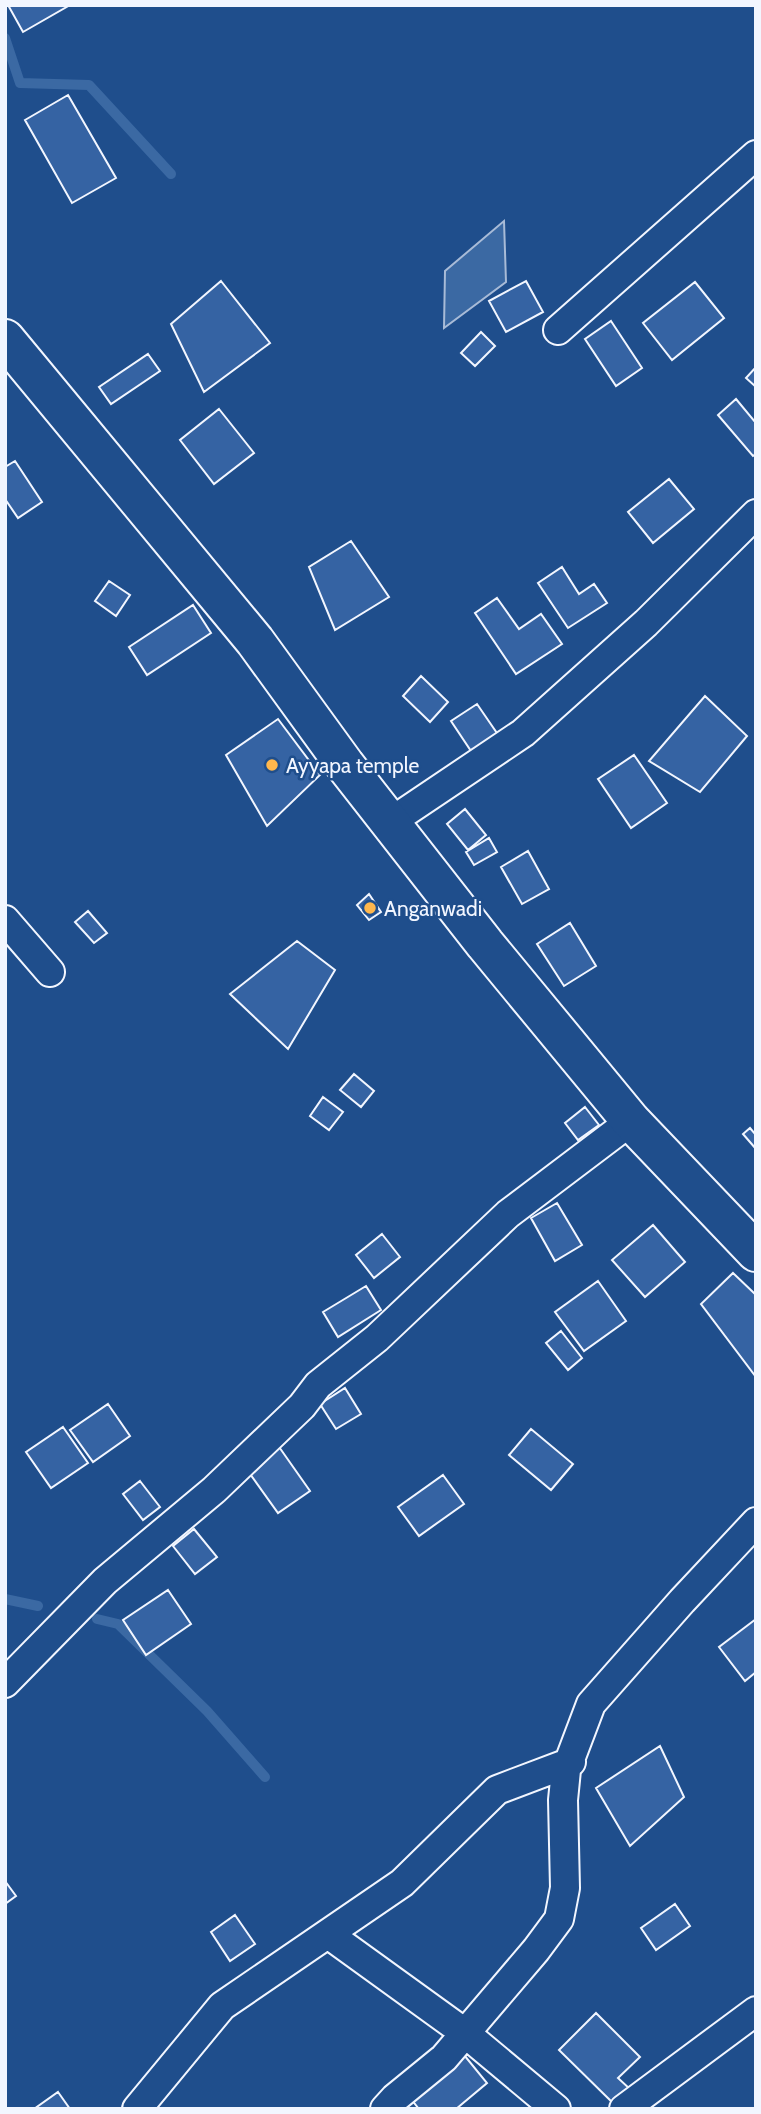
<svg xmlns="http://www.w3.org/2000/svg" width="761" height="2114" font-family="Cabin,sans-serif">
	<rect width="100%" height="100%" fill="#1f4e8c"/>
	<!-- water -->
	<path fill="#3b69a3" stroke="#a8bbd7" stroke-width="2" d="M504,221L506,282L444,328L445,271Z"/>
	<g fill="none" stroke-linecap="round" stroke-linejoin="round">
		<!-- stream -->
		<path stroke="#3b69a3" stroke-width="10" d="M5,38L20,83L89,85L171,174
			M5,1599L38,1606
			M97,1619L118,1624L207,1711L265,1777"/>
	</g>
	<!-- building -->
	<path fill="#3563a3" stroke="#f2f6ff" stroke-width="2" d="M8,5H70L23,32Z
		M68,95L116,178L72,203L25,120Z
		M221,281L270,343L204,392L171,324Z
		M526,281L543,312L506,332L489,301Z
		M695,282L724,318L672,360L643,323Z
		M611,321L642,368L616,386L585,339Z
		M481,332L495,346L475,366L461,353Z
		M148,354L160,371L111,404L99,387Z
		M756,367V387L746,378Z
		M736,399L756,423V454L753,456L718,415Z
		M219,409L254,453L214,484L180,440Z
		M15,461L42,502L18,518L5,499V467Z
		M669,479L694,509L653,543L628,512Z
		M351,541L389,597L335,630L309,567Z
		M562,567L579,594L594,584L607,603L568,628L538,583Z
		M109,581L130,595L116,616L95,601Z
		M497,598L519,629L541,614L562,644L516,674L475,613Z
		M193,605L211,633L147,675L129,647Z
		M421,676L448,702L430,722L403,696Z
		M705,696L747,736L700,792L649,761Z
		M477,704L501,739L475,757L451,721Z
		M278,719L320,775L267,826L226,755Z
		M634,755L667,803L631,828L598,779Z
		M465,809L486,835L468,850L447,824Z
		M489,838L497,852L474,865L466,852Z
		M528,851L549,889L522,904L501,867Z
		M369,894L381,912L369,920L357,905Z
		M88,911L107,933L94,943L75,922Z
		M570,923L596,966L564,986L537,944Z
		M297,941L335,970L288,1049L230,994Z
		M354,1074L374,1091L361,1107L340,1090Z
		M323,1097L343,1112L329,1130L310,1116Z
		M585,1107L599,1125L578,1140L565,1123Z
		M750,1128L756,1135V1149L743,1134Z
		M557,1203L582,1245L555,1261L531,1218Z
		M653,1225L685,1262L645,1297L612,1260Z
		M382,1234L400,1257L374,1278L356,1255Z
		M733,1273L756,1295V1377L701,1304Z
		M598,1281L626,1321L584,1351L555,1312Z
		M366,1286L381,1310L338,1337L323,1312Z
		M561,1331L582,1358L568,1370L546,1343Z
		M345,1388L361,1414L336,1429L320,1404Z
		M108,1404L130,1436L93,1462L70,1430Z
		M63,1427L88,1463L51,1488L26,1452Z
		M531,1429L573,1464L551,1490L509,1455Z
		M277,1444L310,1491L278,1513L245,1467Z
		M443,1475L464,1504L419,1536L398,1507Z
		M140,1481L160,1507L143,1520L123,1494Z
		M194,1529L217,1557L195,1574L173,1546Z
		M168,1590L191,1624L146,1655L123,1620Z
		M756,1619V1672L745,1681L719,1647Z
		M660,1746L684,1797L630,1846L596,1788Z
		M5,1881L16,1896L5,1904Z
		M675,1904L690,1926L656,1950L641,1928Z
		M235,1915L255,1944L230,1961L211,1932Z
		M596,2013L640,2057L618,2078L631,2090L616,2106L559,2050Z
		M460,2050L487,2083L456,2109H419L407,2094Z
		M58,2092L70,2109H34Z"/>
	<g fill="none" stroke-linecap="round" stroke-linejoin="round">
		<!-- street casing -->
		<g stroke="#f2f6ff" stroke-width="32">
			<path id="street" d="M558,330L756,155
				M389,823L523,733L646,623L756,514
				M5,920L50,972
				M5,1683L105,1581L214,1490L302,1406L318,1385L377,1338L508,1214L631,1121
				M328,1934L465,2033L556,2109
				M137,2109L222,2006L402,1883L497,1790L571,1762
				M385,2109L395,2098L444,2058L536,1950L559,1919L565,1888L563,1800L566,1770L591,1704L682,1601L756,1522
				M624,2109L756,2011"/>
		</g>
		<!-- primary casing -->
		<g stroke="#f2f6ff" stroke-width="42">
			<path id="primary" d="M5,339L255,641L345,765L485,944L631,1121L756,1252"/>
		</g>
		<!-- street -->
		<use href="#street" stroke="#1f4e8c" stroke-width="28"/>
		<!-- primary -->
		<use href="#primary" stroke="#1f4e8c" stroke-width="38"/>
	</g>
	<!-- markers -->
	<g fill="#ffb74d" stroke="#1f4e8c" stroke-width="2.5">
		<circle cx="272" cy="765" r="7"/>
		<circle cx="370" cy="908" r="7"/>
	</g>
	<g text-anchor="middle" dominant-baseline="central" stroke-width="5" stroke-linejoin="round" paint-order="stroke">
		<!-- poi labels -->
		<g font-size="21" fill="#f2f6ff" stroke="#1f4e8c" text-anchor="start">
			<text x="286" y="765">Ayyapa temple</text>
			<text x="384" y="908">Anganwadi</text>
		</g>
	</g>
	<!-- border -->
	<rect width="761" height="2114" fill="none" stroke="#f2f6ff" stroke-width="14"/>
</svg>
